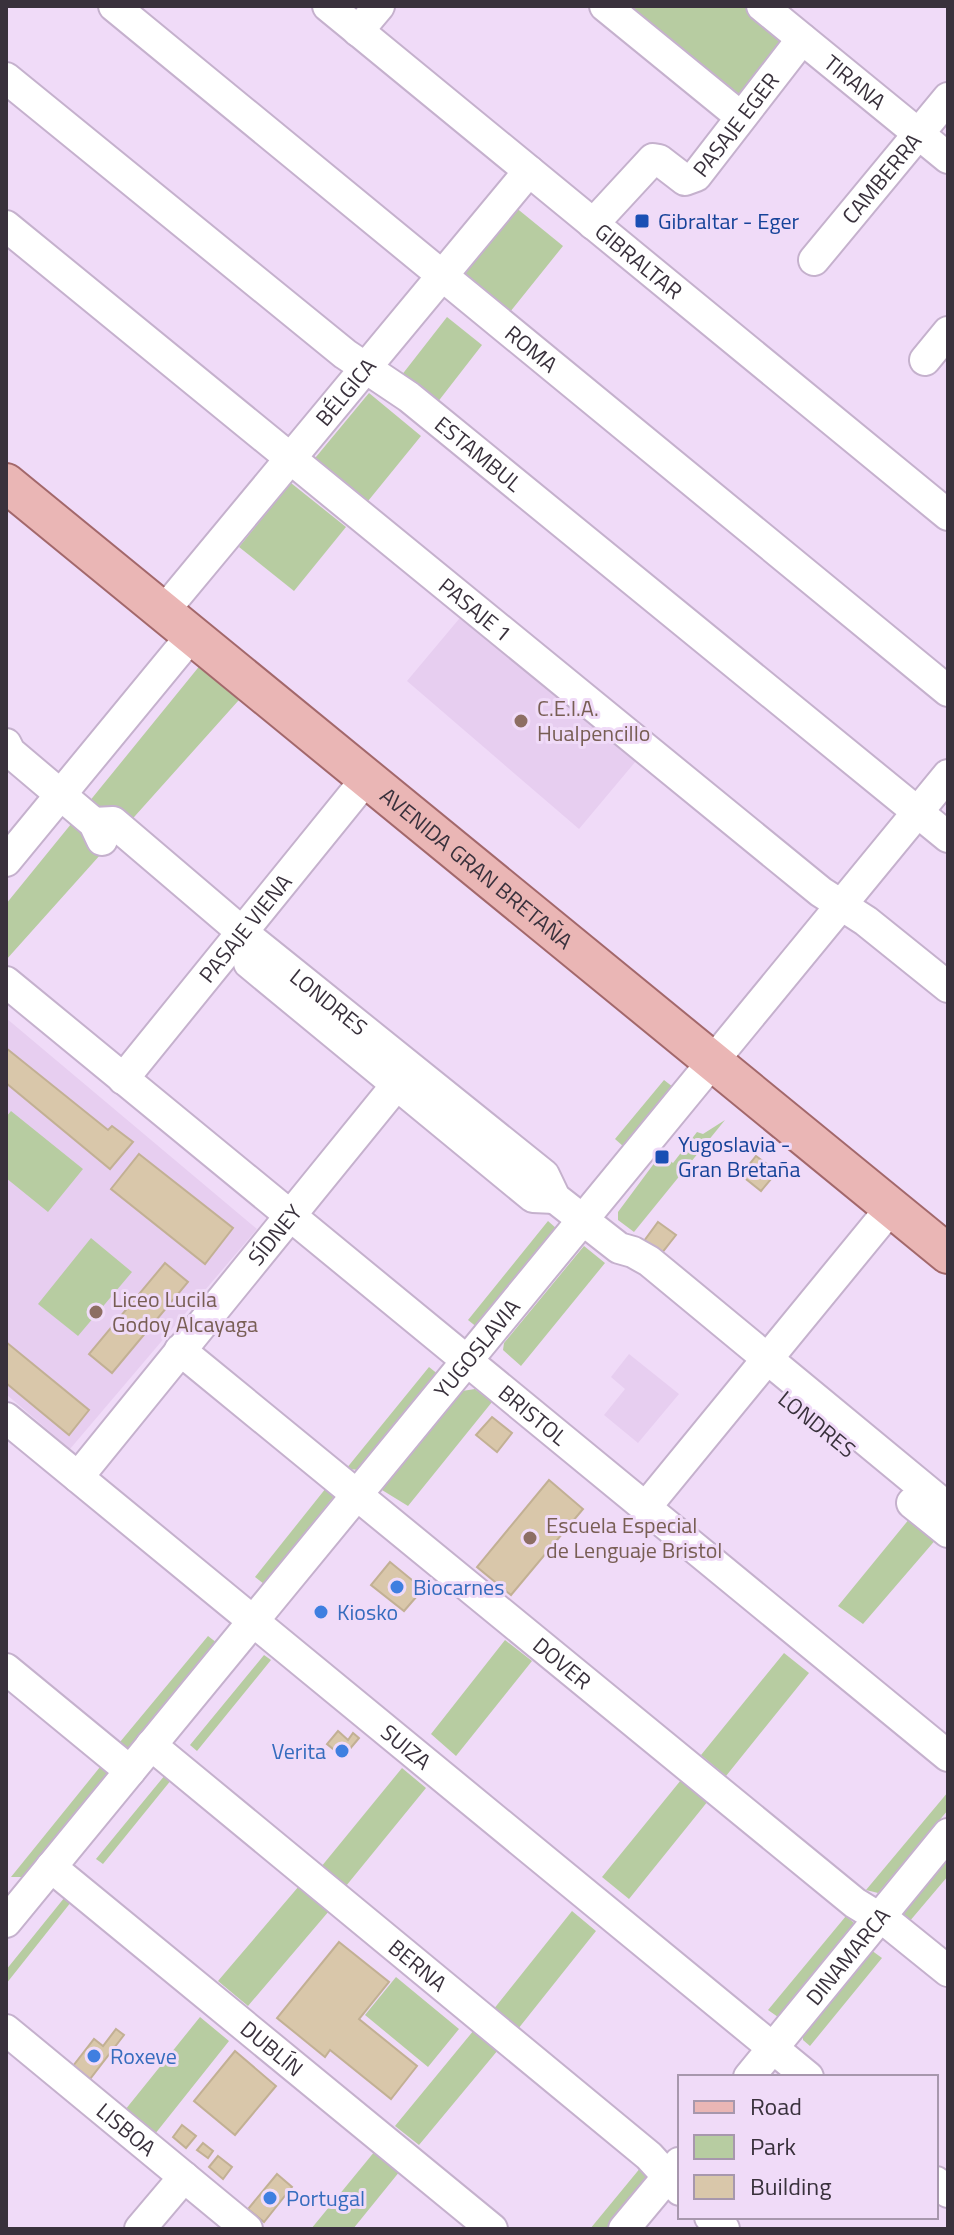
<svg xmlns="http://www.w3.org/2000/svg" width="954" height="2235" font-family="'Titillium Web',sans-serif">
	<rect width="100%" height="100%" fill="#f0dbf8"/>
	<!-- built -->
	<path fill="#e7cef0" d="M464,613L636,761L579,829L407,681Z
		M6,1018L257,1229L70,1449L6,1394Z
		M629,1354L679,1394L638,1443L604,1415L625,1389L611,1377Z"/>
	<!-- green -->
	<path fill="#b7cca1" d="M616,6H750L791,41L736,107Z
		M509,202L563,246L510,312L456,268Z
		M447,317L482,345L437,403L401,376Z
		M369,393L421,436L364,506L311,463Z
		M291,483L346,527L294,591L239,547Z
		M206,658L247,691L6,960V904Z
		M664,1080L673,1087L624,1147L615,1139Z
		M11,1111L83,1169L48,1212L6,1178V1117Z
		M725,1120L634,1232L618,1220V1212L661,1154L673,1163L697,1132L703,1134Z
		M548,1221L557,1229L478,1328L468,1320Z
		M91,1238L132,1272L78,1336L38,1304Z
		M584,1246L605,1263L521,1366L503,1350L504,1343Z
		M429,1367L439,1375L362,1470L346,1469Z
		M475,1389L492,1402L408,1506L382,1490L462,1391Z
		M326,1488L335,1495L264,1584L255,1577Z
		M919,1507L944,1530L863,1624L838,1606Z
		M208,1636L217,1643L124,1755L115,1748Z
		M505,1640L532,1661L456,1756L431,1734Z
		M784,1653L809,1673L726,1776L701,1755Z
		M264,1655L271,1660L197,1751L190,1745Z
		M100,1767L109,1774L25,1877H11Z
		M402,1768L426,1788L346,1886L321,1867Z
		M170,1769L176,1774L103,1864L96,1859Z
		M681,1780L708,1801L629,1899L602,1877Z
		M948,1792V1810L878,1893L866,1890Z
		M948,1857V1876L909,1922L903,1917L902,1911Z
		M299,1886L329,1911L248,2006L218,1981Z
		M73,1887L79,1892L6,1984V1970Z
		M572,1911L596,1931L518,2029L493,2010Z
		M846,1916L854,1923V1928L781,2017H778L768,2010Z
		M871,1950L882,1958L810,2046L803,2040V2033Z
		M396,1977L459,2029L428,2067L365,2015Z
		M200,2017L229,2041L151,2139L121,2115Z
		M474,2030L498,2050L419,2145L395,2126Z
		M375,2151L400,2171L353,2229H311Z
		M646,2161L651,2175L607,2229H590Z"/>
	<!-- building -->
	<path fill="#d9c7aa" stroke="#c2b094" stroke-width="2" d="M6,1048L108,1130L112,1126L133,1142L110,1169L6,1083Z
		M139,1154L233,1228L205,1264L111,1189Z
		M756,1156L777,1172L761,1191L741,1175Z
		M658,1222L676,1235L661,1254L644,1241Z
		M165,1263L188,1282L112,1373L89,1354Z
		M6,1342L89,1410L69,1435L6,1383Z
		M492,1417L512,1433L497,1452L476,1435Z
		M549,1480L583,1509L511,1595L477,1567Z
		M390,1562L423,1589L404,1611L371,1585Z
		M338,1731L348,1740L353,1733L359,1738L343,1757L327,1744Z
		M339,1942L389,1982L359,2019L417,2066L391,2099L330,2050L325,2057L277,2018Z
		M116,2029L124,2035L90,2079L73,2066L94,2039L103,2046Z
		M235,2051L276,2086L235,2135L194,2101Z
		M182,2125L196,2136L186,2148L173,2137Z
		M203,2143L213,2151L208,2158L197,2150Z
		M218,2156L232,2167L223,2179L209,2167Z
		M277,2174L292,2187L264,2222L248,2209Z"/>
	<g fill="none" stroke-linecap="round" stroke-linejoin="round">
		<!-- minor casing -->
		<g stroke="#c5b1cd" stroke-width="34">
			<g id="minor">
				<path id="s1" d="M114,6L948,691"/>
				<path id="s2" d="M328,6L948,515"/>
				<path d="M605,6L741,117"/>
				<path id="s3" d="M762,6L948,158"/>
				<path d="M358,31L379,6"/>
				<path id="s4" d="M6,78L345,354L409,397L948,837"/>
				<path id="s5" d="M593,224L653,159L659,160L685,180L696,176L802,39"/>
				<path id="s6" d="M6,226L821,892L866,921L948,987"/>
				<path id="s7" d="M814,260L948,98"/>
				<path d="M925,360L948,332"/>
				<path id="s8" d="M163,612L529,171"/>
				<path d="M6,744L10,752L94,823L102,840"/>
				<path id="s9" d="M94,823L113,822L242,932L544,1175L555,1198L619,1248L633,1252L649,1261L948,1508"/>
				<path d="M6,861L192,635"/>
				<path d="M249,963L533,1197L555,1198"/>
				<path id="s10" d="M6,982L948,1756"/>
				<path id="s11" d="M123,1079L367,778"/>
				<path id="s12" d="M180,1350L855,1903L891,1925L948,1971"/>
				<path id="s13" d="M6,1418L808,2077"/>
				<path id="s14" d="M78,1477L407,1072"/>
				<path d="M912,1503L948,1532"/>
				<path d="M645,1508L891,1208"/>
				<path d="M6,1669L130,1771"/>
				<path id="s15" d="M151,1745L649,2156L680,2190"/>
				<path id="s16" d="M51,1867L492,2229"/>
				<path id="s17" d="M6,1922L948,775"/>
				<path id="s18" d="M6,2030L247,2229"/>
				<path id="s19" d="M749,2077L948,1834"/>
				<path d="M936,2182L948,2192"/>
				<path d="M710,2217L724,2229"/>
				<path d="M140,2229L184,2177"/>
				<path d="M624,2229L679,2163"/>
			</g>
		</g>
		<!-- major casing -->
		<g stroke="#a3686b" stroke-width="42">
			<g id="major">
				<path id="s20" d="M6,483L948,1254"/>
			</g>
		</g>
		<!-- minor -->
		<use href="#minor" stroke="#fff" stroke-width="30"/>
		<!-- major -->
		<use href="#major" stroke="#eab6b5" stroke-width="38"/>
	</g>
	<!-- markers -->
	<g fill="#1a4fb4" stroke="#f0dbf8" stroke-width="3">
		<rect x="634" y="213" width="16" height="16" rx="4"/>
		<rect x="654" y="1149" width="16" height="16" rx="4"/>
	</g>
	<g fill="#8d6e63" stroke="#f0dbf8" stroke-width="3">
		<circle cx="521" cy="721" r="8"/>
		<circle cx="96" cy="1312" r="8"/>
		<circle cx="530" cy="1538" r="8"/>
	</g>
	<g fill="#3f7fe0" stroke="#f0dbf8" stroke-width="3">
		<circle cx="397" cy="1587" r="8"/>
		<circle cx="321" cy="1612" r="8"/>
		<circle cx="342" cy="1751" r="8"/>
		<circle cx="94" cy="2056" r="8"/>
		<circle cx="270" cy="2198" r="8"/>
	</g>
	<g text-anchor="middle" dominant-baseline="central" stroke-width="6" stroke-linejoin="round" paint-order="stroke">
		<!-- street labels -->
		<g font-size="22" fill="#39313c" stroke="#f0dbf8">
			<text stroke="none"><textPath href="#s3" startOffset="120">TIRANA</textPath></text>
			<text stroke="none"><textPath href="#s5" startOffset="204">PASAJE EGER</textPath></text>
			<text stroke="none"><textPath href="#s7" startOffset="106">CAMBERRA</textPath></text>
			<text stroke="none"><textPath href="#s2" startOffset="402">GIBRALTAR</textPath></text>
			<text stroke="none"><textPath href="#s1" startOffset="540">ROMA</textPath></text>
			<text stroke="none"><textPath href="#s8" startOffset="286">BÉLGICA</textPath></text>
			<text stroke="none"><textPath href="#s4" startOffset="604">ESTAMBUL</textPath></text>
			<text stroke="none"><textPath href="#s6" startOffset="606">PASAJE 1</textPath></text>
			<text stroke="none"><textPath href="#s20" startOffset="608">AVENIDA GRAN BRETAÑA</textPath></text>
			<text stroke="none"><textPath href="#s11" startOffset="194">PASAJE VIENA</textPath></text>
			<text stroke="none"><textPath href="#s9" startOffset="300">LONDRES</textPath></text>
			<text stroke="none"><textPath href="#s14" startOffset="312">SÍDNEY</textPath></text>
			<text stroke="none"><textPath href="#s17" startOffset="742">YUGOSLAVIA</textPath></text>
			<text stroke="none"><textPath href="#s10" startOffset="682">BRISTOL</textPath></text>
			<text transform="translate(817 1424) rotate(39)">LONDRES</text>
			<text stroke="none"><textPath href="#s12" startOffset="494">DOVER</textPath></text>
			<text stroke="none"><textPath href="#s13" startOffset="518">SUIZA</textPath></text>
			<text stroke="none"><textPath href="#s19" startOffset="156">DINAMARCA</textPath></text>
			<text stroke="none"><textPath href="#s15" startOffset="346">BERNA</textPath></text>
			<text stroke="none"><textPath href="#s16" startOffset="286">DUBLÍN</textPath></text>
			<text stroke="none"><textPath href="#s18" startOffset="156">LISBOA</textPath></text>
		</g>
		<!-- transit labels -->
		<g font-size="22" fill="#164399" stroke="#f0dbf8" text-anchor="start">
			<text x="658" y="221">Gibraltar - Eger</text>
			<text x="678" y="1144">Yugoslavia -<tspan x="678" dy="25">Gran Bretaña</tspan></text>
		</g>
		<!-- education labels -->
		<g font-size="22" fill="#785e54" stroke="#f0dbf8" text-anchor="start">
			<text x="537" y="708">C.E.I.A.<tspan x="537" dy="25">Hualpencillo</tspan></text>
			<text x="112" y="1299">Liceo Lucila<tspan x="112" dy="25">Godoy Alcayaga</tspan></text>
			<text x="546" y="1525">Escuela Especial<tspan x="546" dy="25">de Lenguaje Bristol</tspan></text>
		</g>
		<!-- shop labels -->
		<g font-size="22" fill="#366cbe" stroke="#f0dbf8" text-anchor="start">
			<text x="413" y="1587">Biocarnes</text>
			<text x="337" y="1612">Kiosko</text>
			<text x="326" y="1751" text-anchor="end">Verita</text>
			<text x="110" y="2056">Roxeve</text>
			<text x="286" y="2198">Portugal</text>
		</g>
	</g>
	<!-- border -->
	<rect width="954" height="2235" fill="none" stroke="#39313c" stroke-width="16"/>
	<!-- legend -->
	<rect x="678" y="2075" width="260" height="144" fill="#f0dbf8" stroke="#a797ad" stroke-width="2"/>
	<rect x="694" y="2101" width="40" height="12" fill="#eab6b5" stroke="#a797ad" stroke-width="2"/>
	<text x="750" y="2115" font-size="24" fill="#39313c">Road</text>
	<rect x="694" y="2135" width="40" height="24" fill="#b7cca1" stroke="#a797ad" stroke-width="2"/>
	<text x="750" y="2155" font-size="24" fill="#39313c">Park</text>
	<rect x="694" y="2175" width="40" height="24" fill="#d9c7aa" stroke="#a797ad" stroke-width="2"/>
	<text x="750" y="2195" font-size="24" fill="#39313c">Building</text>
</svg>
